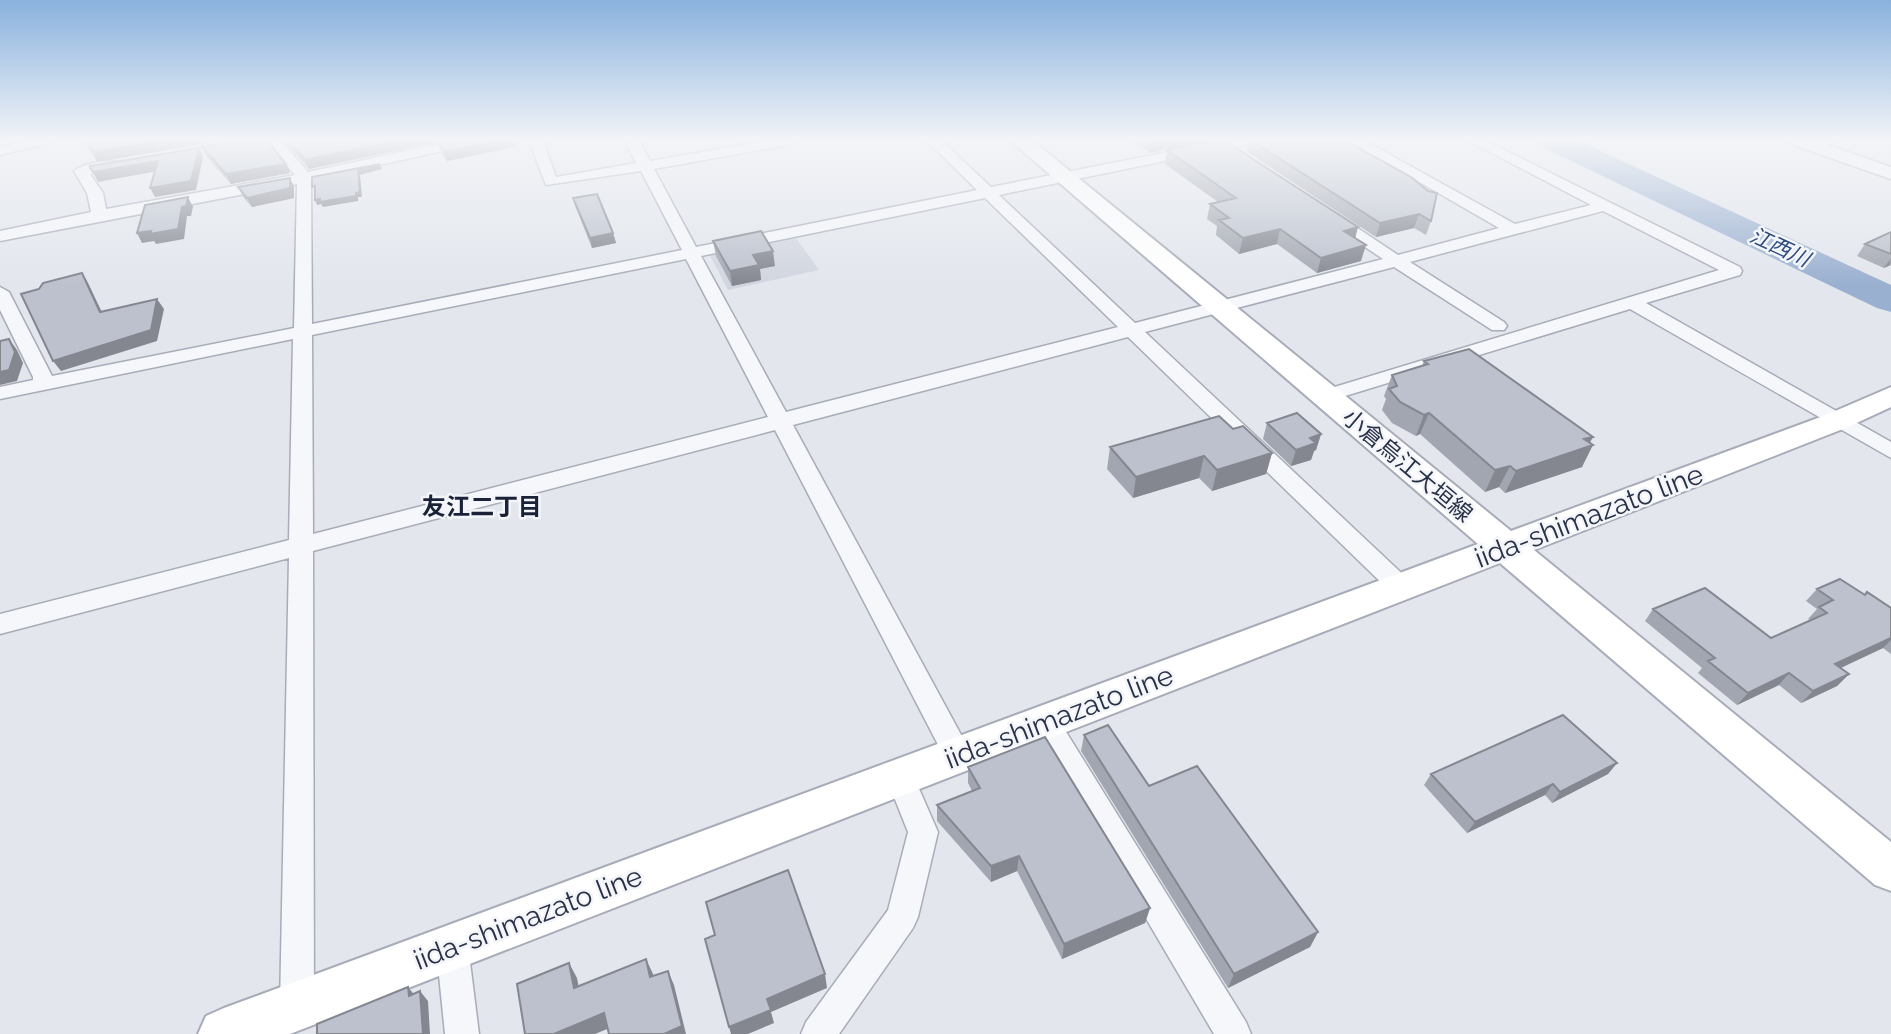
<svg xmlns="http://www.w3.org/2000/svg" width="1891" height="1034" font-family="Raleway,'Noto Sans JP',sans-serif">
	<rect width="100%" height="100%" fill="#e3e6ed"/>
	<!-- built -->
	<path fill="#d1d5df" d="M794,235L819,270L728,290L708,252Z"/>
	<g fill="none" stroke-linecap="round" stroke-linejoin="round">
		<!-- river -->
		<path fill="#9ab0d0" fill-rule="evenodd" d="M1540,141H1579L1891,285V312L1877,308L1544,148Z"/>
		<!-- minor casing -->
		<g stroke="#a7acb8" stroke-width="3">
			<path id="minor" d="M25,141H48L46,144L0,155V147Z
				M267,141H281L308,172L453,141H477L470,145L311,180L312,324L682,250L641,171L546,185L529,141H543L556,177L636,163L625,141H639L650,161L766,141H795L788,145L654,169L696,247L977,190L927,141H942L991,187L1224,141H1250L1243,145L999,195L1135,323L1383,259L1326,221L1324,218L1326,215H1338L1398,255L1499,228L1348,141H1365L1515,224L1591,205L1469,141H1486L1740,267L1742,271L1740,275L1646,303L1891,442V458L1630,309L1332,400H1318L1315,396L1318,392L1719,270L1603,211L1410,262L1504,322L1507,326L1504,330H1492L1394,267L1145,332L1411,582L1414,588L1411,594L1402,597L1393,594L1128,337L793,425L972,755L968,764L958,767L948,764L775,430L313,551L314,1006L309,1018L297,1023L285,1018L280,1006L289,558L0,634V614L289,540L293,339L0,399V387L33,380V377L0,310V287L9,292L52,376L294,328L297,184L0,241V231L91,212L87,193L74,171C83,163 117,157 127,165L120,169L90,174L103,193L106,209L295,175ZM985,198L1118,327L786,412L701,256ZM686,259L768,417L313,534L312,335Z
				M1815,141H1835L1818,149H1808V143Z
				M1045,711L1055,714L1246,1022L1251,1034H1214L1035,730L1031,722L1035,714Z
				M900,764L910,768L938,832L918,917L913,928L839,1034H801L806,1022L888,910L908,832L886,777L890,768Z
				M452,930L464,935L468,946L479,1034H445L436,946L440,935Z"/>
		</g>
		<!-- tertiary casing -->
		<g stroke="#a7acb8" stroke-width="3">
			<path id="tertiary" d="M1790,141H1816L1891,167V179L1793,145Z"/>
		</g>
		<!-- secondary casing -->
		<g stroke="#a7acb8" stroke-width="4">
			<path id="secondary" d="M1011,141H1033L1511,531L1826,415L1891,387V407L1848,427L1534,550L1891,842V891L1875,885L1500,563L290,1034H198L206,1016L224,1008L1478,544Z"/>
		</g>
		<!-- minor -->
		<use href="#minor" fill="#f6f7fa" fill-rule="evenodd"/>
		<!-- tertiary -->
		<use href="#tertiary" fill="#f6f7fa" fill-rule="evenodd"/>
		<!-- secondary -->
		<use href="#secondary" fill="#fff" fill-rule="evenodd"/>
	</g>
	<!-- wall -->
	<path fill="#a2a6b0" d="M284,141H442L309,169Z
		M456,141H517L519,146L447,161L442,154L439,144Z
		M1132,141H1206L1149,153Z
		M1249,141H1346L1431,221L1426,235L1414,228L1376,237L1247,152Z
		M202,147L286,164L290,173L231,184L206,156Z
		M1167,150L1355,238L1361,261L1317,273L1277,244L1239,254L1216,235L1217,226L1207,219L1210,204L1218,202L1165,164Z
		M290,178L294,187V198L252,207L243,197L238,187Z
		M573,198L613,233L616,243L592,248L576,208Z
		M1891,232V265L1884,268L1857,256L1865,244Z
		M713,241L775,266L760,269L761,280L732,286L716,256Z
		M1424,361L1589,443L1582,467L1505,493L1499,487L1485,492L1420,434L1416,436L1392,423L1382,410L1386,399L1384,396L1392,375L1422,366Z
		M1267,423L1321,434L1316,450L1314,451L1311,460L1291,466L1263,439Z
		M1233,429L1272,453L1266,474L1212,491L1199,478L1133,498L1107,469L1110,447Z
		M1817,589L1864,595L1891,608V654L1883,648L1841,668L1849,674L1837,686L1801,703L1779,685L1737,705L1698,673L1702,668L1645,621L1653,609L1771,638L1810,620L1808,619L1817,609L1806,601Z
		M1084,735L1149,786L1318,932L1310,947L1228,988L1081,751Z
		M1617,763L1608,774L1552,803L1545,795L1467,833L1424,785L1431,774Z
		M968,767L1150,908L1145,923L1062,959L1017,871L991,882L937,821V805L972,791L968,783Z"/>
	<!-- shaded-wall -->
	<path fill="#848790" d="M160,141H219L97,162L92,152Z
		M395,141H442L309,169L305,160Z
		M497,141H517L519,146L447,161L444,152Z
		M1151,141H1206L1149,153Z
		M199,148L203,157L196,190L155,197L150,188Z
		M158,161L163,170L98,182L93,172Z
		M286,164L290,173L231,184L226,174Z
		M380,164L382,169L360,175L362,197H358V201L323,207L321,204L317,205L315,200L358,170Z
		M290,178L294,187V198L252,207L247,198Z
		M188,197L193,207L191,216H187L184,239L156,244L154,241L142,243L137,233L151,231L182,207Z
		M1419,214L1414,228L1376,237L1380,223Z
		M1358,227L1354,243L1344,231Z
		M1280,229L1277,244L1239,254L1243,238Z
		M613,233L616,243L592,248L590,238Z
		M1366,245L1361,261L1317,273L1321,258Z
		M773,251L775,266L760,269L761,280L732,286L730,271L753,255Z
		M1891,258L1890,265L1884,268Z
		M82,273L88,283L107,323L100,312Z
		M157,299L164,309L157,341L61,371L53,361Z
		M9,339L17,350L23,363L17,381L0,385V372Z
		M1429,413L1420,434L1416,436L1424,415Z
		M1321,434L1316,450L1314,451L1311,460L1291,466L1296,450L1310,438Z
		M1593,437L1587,448L1593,445L1582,467L1505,493L1516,471L1584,439Z
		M1272,453L1266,474L1212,491L1217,470Z
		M1204,456L1199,478L1133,498L1136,477Z
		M1510,466L1499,487L1485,492L1495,470Z
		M1891,638V640L1883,648L1823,676L1835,664Z
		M1789,673L1779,685L1737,705L1748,693Z
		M1849,674L1837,686L1801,703L1813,691Z
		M1617,763L1608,774L1552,803L1560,792Z
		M1553,784L1545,795L1467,833L1475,822Z
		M1019,856L1017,871L991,882V866Z
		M1150,908L1145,923L1062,959L1064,944Z
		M1318,932L1310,947L1228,988L1234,974Z
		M646,959L653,974L657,992L650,977Z
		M569,963L577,978L582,1003L574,988Z
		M668,971L674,985L686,1034H664Z
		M825,974L827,988L771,1012L774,1023L748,1034H731L729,1027L767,999Z
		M408,987L416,997L409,996Z
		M420,991L428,1001L430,1034H423Z
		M604,1013L612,1027L595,1034H554Z"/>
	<!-- building -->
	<path fill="#bcc1cd" stroke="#848790" stroke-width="2" d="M86,141H160L92,152Z
		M237,141H267L286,164L226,174L202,147Z
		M288,141H395L305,160Z
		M456,141H497L444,152L439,144Z
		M1212,141H1225L1358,227L1344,231L1366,245L1321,258L1280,229L1243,238L1219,220L1229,218L1210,204L1236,198L1167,150Z
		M1252,141H1346L1411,177L1428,191L1437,193L1431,221L1419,214L1380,223Z
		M199,148L191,181L150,188L158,161L93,172L90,168V166Z
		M380,164L358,170L360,192L356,193V196L320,202V199L315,200V186L312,187V177Z
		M290,178V188L247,198L238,187Z
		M597,194L613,233L590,238L573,198Z
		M188,197L186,206L182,207L178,229L150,234L151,231L137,233L145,205Z
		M761,231L773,251L753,255L759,265L730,271L713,241Z
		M1891,232V254L1865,244Z
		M82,273L100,312L157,299L151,330L53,361L21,294L39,289L43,283Z
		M9,339L15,352L9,370L0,372V341Z
		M1469,349L1593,437L1584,439L1593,445L1516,471L1510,466L1495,470L1429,413L1424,415L1400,402L1389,389L1397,386L1392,375L1428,364L1424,361Z
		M1297,413L1321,434L1310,438L1316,443L1296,450L1267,423Z
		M1219,416L1233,429L1243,426L1272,453L1217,470L1204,456L1136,477L1110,447Z
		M1840,579L1865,595L1867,592L1891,608V638L1835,664L1849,674L1813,691L1789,673L1748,693L1708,661L1715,658L1653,609L1705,588L1771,638L1827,613L1819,607L1833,600L1817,589Z
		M1563,715L1617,763L1560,792L1553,784L1475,822L1431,774Z
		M1108,725L1149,786L1197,766L1318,932L1234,974L1084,735Z
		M1045,737L1150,908L1064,944L1019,856L991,866L937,805L980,788L968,767Z
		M788,870L825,974L767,999L771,1010L729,1027L705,939L715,935L706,902Z
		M646,959L650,977L668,971L682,1026L664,1034H609L604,1013L554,1034H525L517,984L569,963L574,988Z
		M408,987L409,996L420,991L423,1034H317V1024Z"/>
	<!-- sky -->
	<linearGradient id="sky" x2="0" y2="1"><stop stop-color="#89b2de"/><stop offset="0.49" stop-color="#f2f4f7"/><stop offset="1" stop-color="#f2f4f7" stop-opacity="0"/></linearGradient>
	<rect width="1891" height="285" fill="url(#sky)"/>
	<g text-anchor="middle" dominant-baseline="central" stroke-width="5" stroke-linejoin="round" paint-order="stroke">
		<!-- far-water labels -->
		<g font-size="21" font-style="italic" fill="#2d4b81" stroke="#f3f5f9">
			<text transform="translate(1780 247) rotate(25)">江西川</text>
		</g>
		<!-- street labels -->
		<g font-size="23" fill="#283147" stroke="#f3f5f9">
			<text transform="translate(1408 465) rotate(40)">小倉烏江大垣線</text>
		</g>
		<!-- neighbourhood labels -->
		<g font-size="24" font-weight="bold" fill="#1a2238" stroke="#f3f5f9">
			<text x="482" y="506">友江二丁目</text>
		</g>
		<!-- near-street labels -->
		<g font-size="28" fill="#283147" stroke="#f3f5f9">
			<text transform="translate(1589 516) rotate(-21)">iida-shimazato line</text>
			<text transform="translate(1059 717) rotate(-21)">iida-shimazato line</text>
			<text transform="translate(528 918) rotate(-21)">iida-shimazato line</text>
		</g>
	</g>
</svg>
